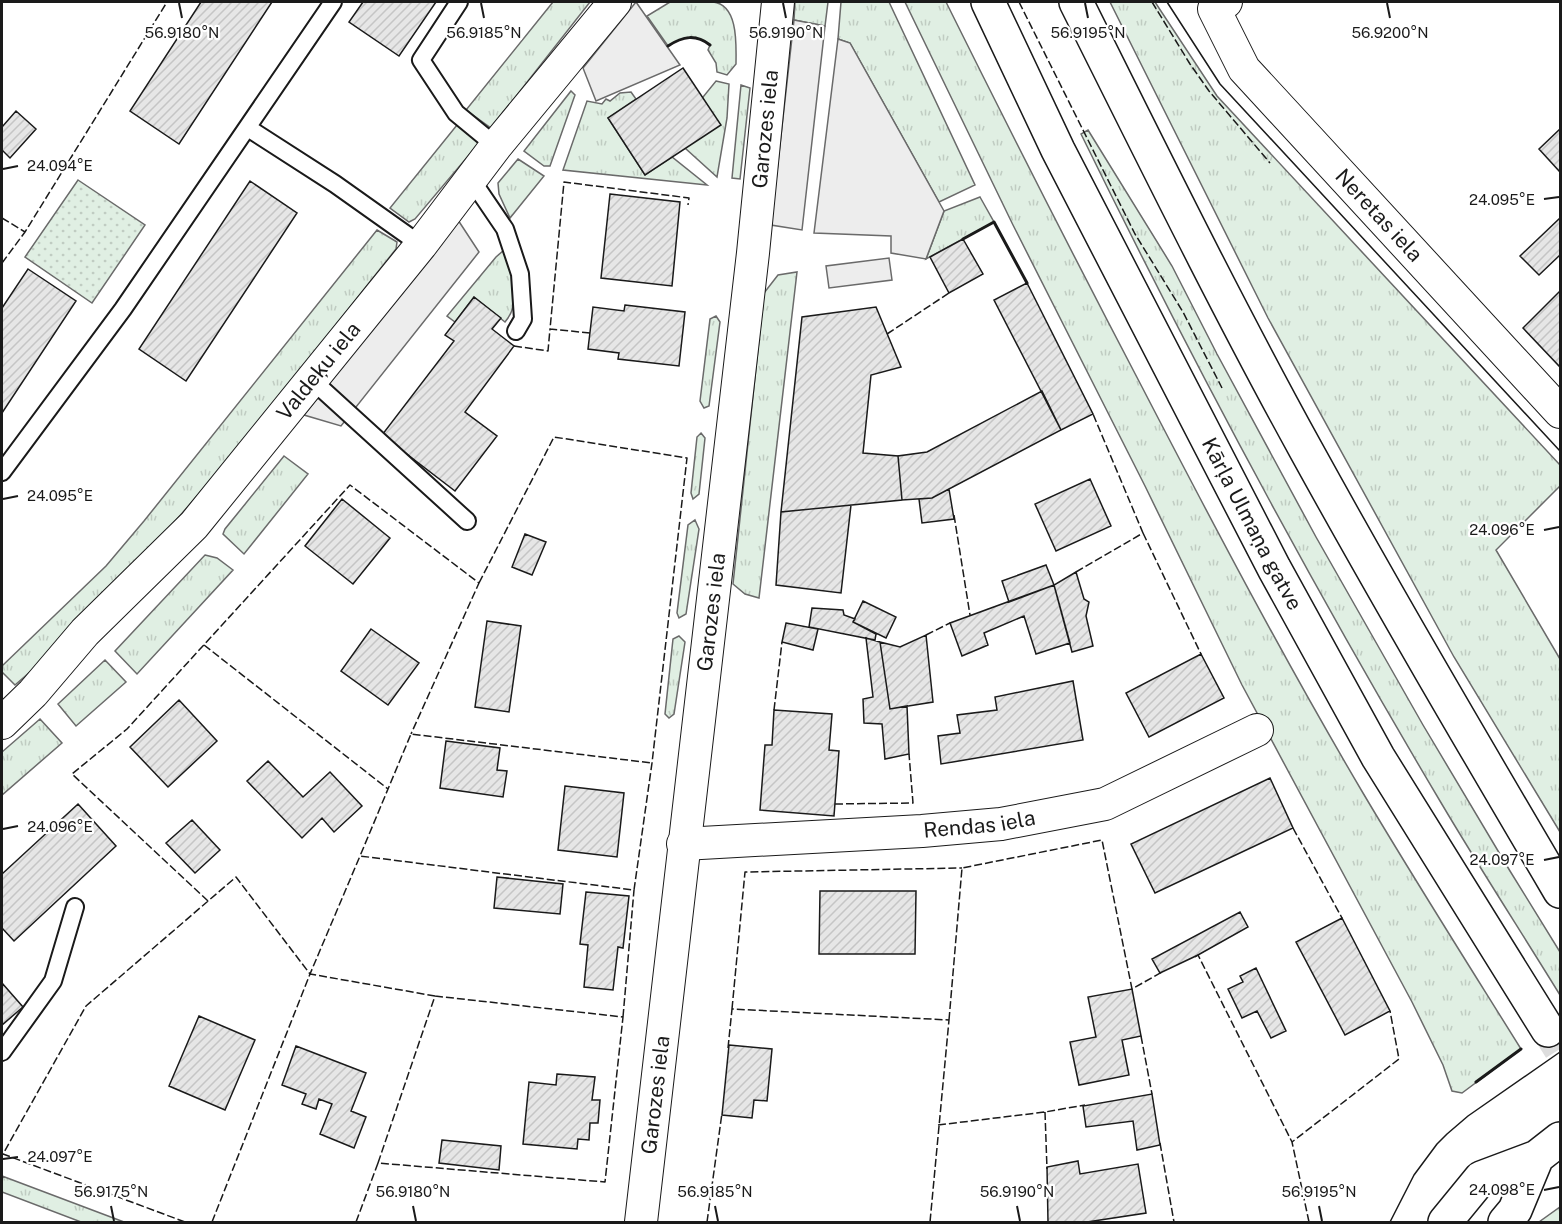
<svg xmlns="http://www.w3.org/2000/svg" width="1562" height="1224" font-family="'Public Sans',sans-serif">
	<style>
		.grass { fill: url(#grass-tufts); stroke: #6a6a6a; stroke-width: 1.5 }
		.park { fill: url(#park-dots); stroke: #6a6a6a; stroke-width: 1.5 }
		.parking { fill: #ededed; stroke: #6a6a6a; stroke-width: 1.5 }
		.building { fill: url(#building-hatch); stroke: #1a1a1a; stroke-width: 1.5 }
		.lines { fill: none; stroke-linecap: round; stroke-linejoin: round }
		.highway-tunnel { stroke: #ddd; stroke-width: 33; stroke-dasharray: 33 16; stroke-linecap: butt }
		.lane-casing { stroke: #1a1a1a; stroke-width: 20 }
		.street-casing { stroke: #1a1a1a; stroke-width: 34 }
		.secondary-casing { stroke: #1a1a1a; stroke-width: 36 }
		.highway-casing { stroke: #1a1a1a; stroke-width: 36 }
		.lane { stroke: #fff; stroke-width: 16 }
		.street { stroke: #fff; stroke-width: 32 }
		.secondary { stroke: #fff; stroke-width: 33 }
		.highway { stroke: #fff; stroke-width: 33 }
		.tram { stroke: #1a1a1a; stroke-width: 1.5 }
		.fence { stroke: #1a1a1a; stroke-width: 1.5; stroke-dasharray: 8 3; stroke-linecap: butt }
		.wall { stroke: #1a1a1a; stroke-width: 3 }
		.ticks { fill: none; stroke: #1a1a1a; stroke-width: 2 }
		.labels { text-anchor: middle; stroke-width: 4.5; stroke-linejoin: round; paint-order: stroke }
		.street-label { font-size: 21px; fill: #1a1a1a; stroke: #fff }
		.ticks-label { font-size: 15px; text-anchor: middle; fill: #1a1a1a; stroke: #fff; stroke-width: 4.5; stroke-linejoin: round; paint-order: stroke }
	</style>
	<defs>
		<pattern id="grass-tufts" width="24" height="20" patternUnits="userSpaceOnUse" patternTransform="scale(1.5)"><rect width="24" height="20" fill="#e0efe3"/><path d="M3 7l-1-3M5 7V3M7 7l1-3M15 17l-1-3M17 17v-4M19 17l1-3" fill="none" stroke="#c0ccc2"/></pattern>
		<pattern id="park-dots" width="8" height="8" patternUnits="userSpaceOnUse" patternTransform="scale(1.5)"><rect width="8" height="8" fill="#e0efe3"/><path d="M2 2h.1M6 6h.1" fill="none" stroke="#c0ccc2" stroke-width="1.8" stroke-linecap="round"/></pattern>
		<pattern id="building-hatch" width="6" height="6" patternUnits="userSpaceOnUse" patternTransform="scale(1.5)"><rect width="6" height="6" fill="#e6e6e6"/><path d="M-1 1l2-2M0 6l6-6M5 7l2-2" fill="none" stroke="#c5c5c5"/></pattern>
	</defs>
	<rect width="100%" height="100%" fill="#fff"/>
	<path class="grass" d="M553,2H590L491,128L466,110Z
		M670,2C684,2 699,0 713,2C739,5 736,46 736,64L727,75L717,72L716,63L708,50L710,45C695,34 683,36 668,46L647,16Z
		M795,2H828L825,26L794,20Z
		M841,2H889L975,185L939,202L850,43L838,39Z
		M905,2H946C1010,131 1075,259 1142,387C1213,524 1285,661 1363,793C1414,879 1468,964 1521,1049L1462,1093L1452,1091L1443,1065L1412,1002L1242,685L1145,486L1013,225Z
		M1110,2H1155L1217,96L1560,465V486L1496,550L1560,659V832L1454,657L1268,318Z
		M716,81L729,84L727,118L717,177L685,148L703,97Z
		M741,85L750,88L740,179L732,178Z
		M571,91L575,95L550,166H544L524,151Z
		M631,92L636,99L608,118L645,175L672,157L707,185L563,170L587,101L602,104L606,99L610,101L620,93Z
		M457,125L480,142L415,219L409,222L390,208Z
		M1088,130L1172,266L1217,354L1316,537L1423,725L1510,871L1560,952V995C1520,930 1479,867 1440,801C1311,584 1192,361 1081,134Z
		M518,159L544,176L510,218L499,194L498,183Z
		M980,197L994,222L926,259L944,211Z
		M377,230L397,242L396,249C305,363 217,480 116,586C83,620 51,655 15,685L2,672V666L106,566L144,521Z
		M504,250C512,273 523,301 505,322L474,297L455,322L447,316L496,257Z
		M797,272L759,598L745,594L733,584L764,293L778,275Z
		M716,316L720,322L709,406L704,408L700,401L710,319Z
		M701,433L705,438L699,494L693,499L691,493L697,437Z
		M284,456L308,474L244,554L223,534L225,529Z
		M695,520L699,529L686,614L679,618L677,613L688,525Z
		M205,555L217,558L233,570L137,674L115,651Z
		M679,636L685,642L674,714L669,718L665,714L673,639Z
		M105,660L126,682L76,726L58,704Z
		M40,719L62,743L2,795V752Z
		M2,1176L124,1222H81L2,1192Z
		M1560,1207V1222H1539Z"/>
	<path class="park" d="M78,180L145,225L92,303L25,257Z"/>
	<path class="parking" d="M636,2L680,65L596,101L583,68Z
		M794,20L825,26L802,230L771,225Z
		M838,39L850,43L944,211L926,259L891,253V236L814,233Z
		M458,220L479,252L341,426L304,415Z
		M889,258L892,280L829,288L826,266Z"/>
	<path class="building" d="M201,2H272L179,144L130,111Z
		M363,2H436L399,56L349,22Z
		M683,68L721,125L645,175L608,118Z
		M16,111L36,129L10,158L2,150V127Z
		M1560,129V172L1539,149Z
		M250,181L297,213L186,381L139,349Z
		M610,194L680,202L672,286L601,278Z
		M1560,218V255L1539,275L1520,256Z
		M963,239L983,274L949,293L930,257Z
		M28,269L76,301L2,413V308Z
		M1027,283L1093,414L1061,430L994,300Z
		M1560,291V367L1523,328Z
		M474,297L501,318L492,329L514,346L465,412L497,436L455,491L382,435L454,341L445,335Z
		M625,305L685,312L679,366L618,359L619,353L588,349L593,307L624,311Z
		M876,307L901,367L871,375L863,453L898,456L902,500L781,512L802,317Z
		M1042,391L1061,430L932,498L902,500L898,456L927,452Z
		M1090,479L1111,526L1056,551L1035,504Z
		M949,489L954,519L922,523L919,499L932,498Z
		M342,499L390,538L353,584L305,546Z
		M851,505L841,593L776,585L781,512Z
		M525,534L546,542L532,575L512,567Z
		M1046,565L1054,585L1009,602L1002,581Z
		M1076,572L1084,599L1089,602L1086,616L1093,646L1072,652L1054,585Z
		M1054,585L1070,643L1036,654L1024,616L984,633L988,645L962,656L950,623Z
		M863,601L896,617L886,638L853,622Z
		M812,608L843,610L844,615L855,619L853,622L876,634L875,640L809,627Z
		M487,621L521,626L509,712L475,707Z
		M786,623L818,629L813,650L782,642Z
		M371,629L419,663L388,705L341,671Z
		M926,635L933,702L890,709L880,642L900,647Z
		M866,638L880,642L890,709L907,706L909,754L885,759L882,724L864,723L863,699L873,697Z
		M1201,654L1224,698L1149,737L1126,693Z
		M1073,681L1083,740L941,764L938,736L960,733L957,715L997,710L995,697Z
		M179,700L217,741L168,787L130,747Z
		M774,710L832,714L829,750L839,751L834,816L760,810L765,745H772Z
		M446,741L500,748L497,770L507,771L503,797L440,788Z
		M268,761L303,797L330,772L362,806L334,832L322,818L302,838L247,781Z
		M1270,778L1293,828L1155,893L1131,844Z
		M565,786L624,793L617,857L558,850Z
		M78,804L116,846L14,941L2,928V874Z
		M192,820L220,850L195,873L166,843Z
		M497,877L563,884L560,914L494,908Z
		M820,891H916L915,954H819Z
		M586,892L629,896L623,948L618,947L613,990L584,987L588,945L580,944Z
		M1240,912L1248,927L1198,955L1160,973L1152,959Z
		M1342,918L1390,1011L1345,1035L1296,942Z
		M1256,968L1286,1031L1271,1038L1257,1011L1242,1018L1228,989L1243,982L1240,976Z
		M2,983L23,1007L2,1025Z
		M1132,989L1141,1036L1122,1040L1129,1075L1079,1085L1070,1042L1096,1037L1088,997Z
		M199,1016L255,1040L225,1110L169,1086Z
		M729,1045L772,1049L767,1101L754,1100L752,1118L722,1115Z
		M296,1046L366,1073L351,1111L366,1117L354,1148L320,1134L332,1104L319,1099L316,1109L302,1104L306,1094L282,1085Z
		M557,1074L595,1077L592,1100H600L598,1123H590L589,1140L578,1139L577,1149L523,1144L529,1082L556,1085Z
		M1152,1094L1160,1145L1137,1150L1133,1121L1086,1127L1083,1106Z
		M442,1140L501,1146L499,1170L439,1163Z
		M1078,1161L1080,1174L1138,1164L1146,1213L1087,1222H1048L1047,1167Z"/>
	<g class="lines">
		<path class="highway-tunnel" d="M1548,1030L1560,1049"/>
		<g class="lane-casing">
			<path id="lane" d="M459,2L421,60L456,113L496,146
				M248,128L335,184L421,245
				M471,179L505,229L520,274L523,319L516,331
				M312,380L467,521
				M2,472L123,309L333,2
				M2,1052L53,981L75,907"/>
		</g>
		<g class="street-casing">
			<g id="street">
				<path id="s1" d="M1226,2L1214,9L1244,69L1560,412"/>
				<path id="s2" d="M2,723L33,693L85,632L194,525L421,245L496,146L615,2"/>
				<path id="s3" d="M683,844L922,831L1001,824L1105,804L1257,730"/>
				<path id="s4" d="M641,1222L753,253L778,2"/>
			</g>
		</g>
		<g class="secondary-casing">
			<path id="secondary" d="M1445,1222L1481,1178L1537,1157L1560,1139
				M1505,1222L1515,1210L1537,1157"/>
		</g>
		<g class="highway-casing">
			<g id="highway">
				<path id="s5" d="M988,2L1058,150L1274,568L1378,757L1548,1030"/>
				<path d="M1076,2C1151,152 1225,303 1306,450C1388,599 1474,745 1560,891"/>
			</g>
		</g>
		<use href="#lane" class="lane"/>
		<use href="#street" class="street"/>
		<use href="#secondary" class="secondary"/>
		<use href="#highway" class="highway"/>
		<path class="tram" d="M1167,2L1220,84L1560,451
			M1390,1222L1414,1175L1437,1144L1447,1134L1468,1116L1560,1052"/>
		<path class="fence" d="M1019,2L1135,234L1183,312L1222,388
			M1152,2L1190,64L1209,91L1270,163
			M2,218L25,232L167,2
			M2,263L25,232
			M590,333L550,329L564,182L689,198L688,205
			M887,334L949,293
			M514,346L548,351L550,329
			M954,515L970,615
			M1143,533L1201,654
			M1076,572L1143,533L1093,414
			M479,583L554,437L687,458L652,763L634,890L360,856L411,734L652,763
			M926,635L950,623
			M204,645L388,789
			M774,710L782,642
			M835,804L913,803L909,754
			M1293,828L1342,918
			M208,901L72,774L127,729L350,485L479,583L411,734
			M1195,957L1198,955L1292,1142
			M435,996L623,1017L605,1182L378,1163Z
			M732,1009L745,872L962,868
			M623,1017L634,890
			M949,1020L962,868L1102,840L1132,989L1162,972
			M1141,1036L1152,1094
			M728,1048L732,1009L949,1020L930,1222
			M1045,1112L1047,1169
			M938,1125L1045,1112L1085,1105
			M1160,1143L1174,1222
			M185,1222L3,1154L86,1006L236,877L310,974L435,996
			M212,1222L310,974L360,856
			M356,1222L378,1163
			M707,1222L722,1113
			M1309,1222L1292,1142L1399,1059L1390,1011"/>
		<path class="wall" d="M668,46C683,36 696,34 710,45
			M963,239L994,222L1027,283
			M1476,1082L1521,1049"/>
	</g>
	<path class="ticks" d="M179,3L182,18M481,3L484,18M783,3L786,18M1085,3L1088,18M1387,3L1390,18M3,169L18,166M1544,199L1559,197M3,499L18,496M1544,530L1559,527M3,829L18,826M1544,860L1559,857M3,1159L18,1157M1544,1190L1559,1187M111,1206L114,1221M413,1206L416,1221M715,1206L718,1221M1017,1206L1020,1221M1319,1206L1322,1221"/>
	<g class="labels">
		<g class="street-label">
			<text dy="7" stroke="none"><textPath href="#s4" startOffset="1100">Garozes iela</textPath></text>
			<text dy="7" stroke="none"><textPath href="#s1" startOffset="280">Neretas iela</textPath></text>
			<text dy="7" stroke="none"><textPath href="#s2" startOffset="474">Valdeķu iela</textPath></text>
			<text dy="7" stroke="none"><textPath href="#s5" startOffset="585">Kārļa Ulmaņa gatve</textPath></text>
			<text dy="7" stroke="none"><textPath href="#s4" startOffset="614">Garozes iela</textPath></text>
			<text dy="7" stroke="none"><textPath href="#s3" startOffset="297">Rendas iela</textPath></text>
			<text dy="7" stroke="none"><textPath href="#s4" startOffset="128">Garozes iela</textPath></text>
		</g>
	</g>
	<g class="ticks-label">
		<text x="182" y="38">56.9180°N</text>
		<text x="484" y="38">56.9185°N</text>
		<text x="786" y="38">56.9190°N</text>
		<text x="1088" y="38">56.9195°N</text>
		<text x="1390" y="38">56.9200°N</text>
		<text x="60" y="171">24.094°E</text>
		<text x="1502" y="205">24.095°E</text>
		<text x="60" y="501">24.095°E</text>
		<text x="1502" y="535">24.096°E</text>
		<text x="60" y="832">24.096°E</text>
		<text x="1502" y="865">24.097°E</text>
		<text x="60" y="1162">24.097°E</text>
		<text x="1502" y="1195">24.098°E</text>
		<text x="111" y="1197">56.9175°N</text>
		<text x="413" y="1197">56.9180°N</text>
		<text x="715" y="1197">56.9185°N</text>
		<text x="1017" y="1197">56.9190°N</text>
		<text x="1319" y="1197">56.9195°N</text>
	</g>
	<rect width="1562" height="1224" fill="none" stroke="#1a1a1a" stroke-width="6"/>
</svg>
